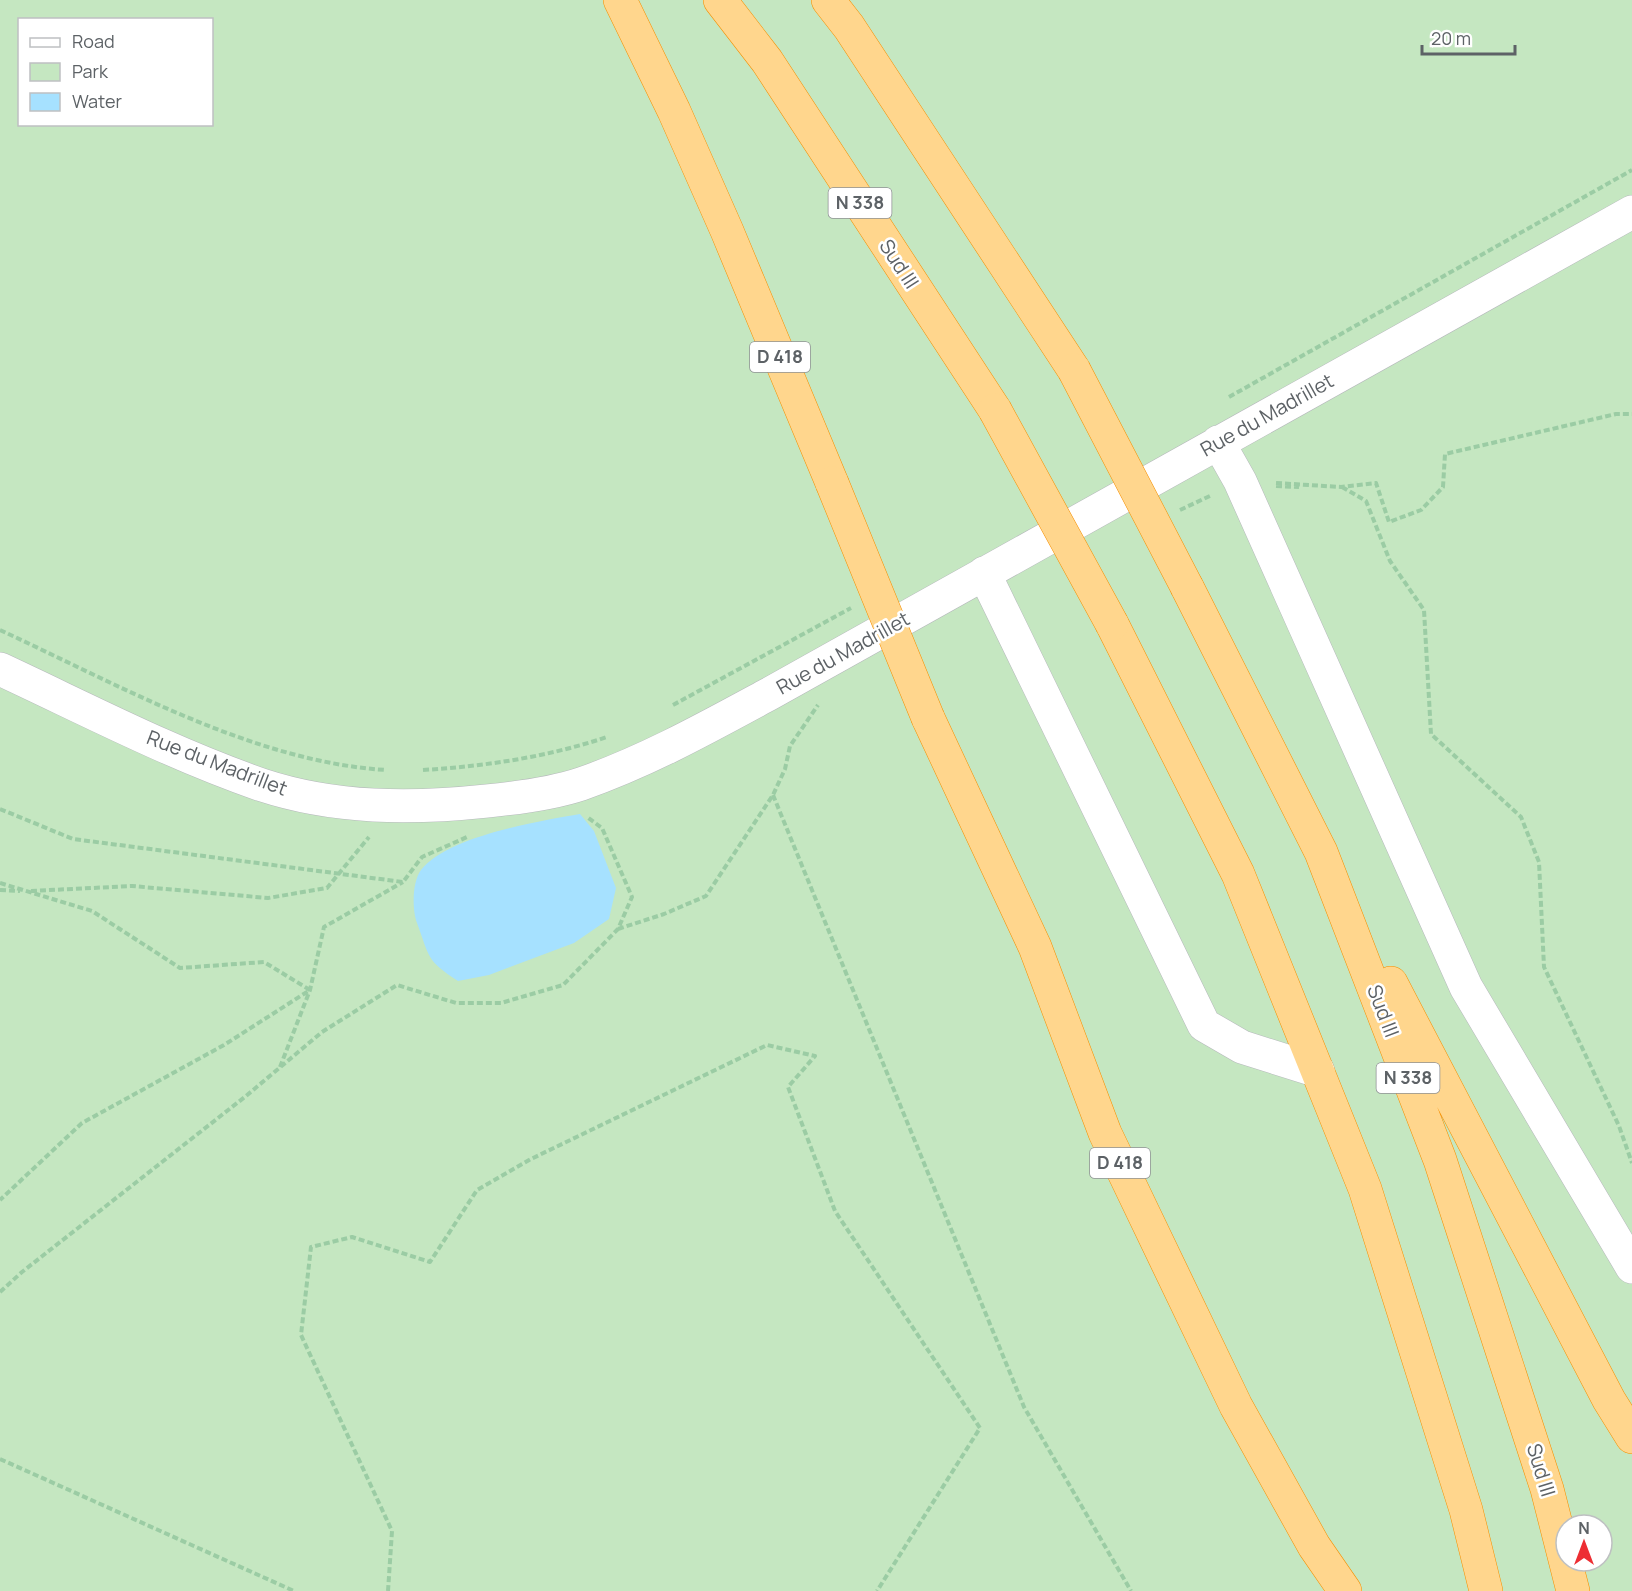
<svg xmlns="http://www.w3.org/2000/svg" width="1632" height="1591" font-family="Manrope,sans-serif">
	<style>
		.green { fill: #c5e7c1; fill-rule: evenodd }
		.water { fill: #a6e1ff }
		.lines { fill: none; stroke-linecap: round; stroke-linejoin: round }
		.minor-casing { stroke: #b6b9bc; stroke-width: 34 }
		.highway-casing { stroke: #f58f00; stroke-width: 34 }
		.path { stroke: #9bcca4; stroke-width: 4; stroke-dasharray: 6 3; stroke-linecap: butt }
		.minor { stroke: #fff; stroke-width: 33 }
		.highway { stroke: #ffd68d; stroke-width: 33 }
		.highway-bridge-casing { stroke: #f58f00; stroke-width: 34; stroke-linecap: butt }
		.highway-bridge { stroke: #ffd68d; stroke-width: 33 }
		.labels { text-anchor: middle; stroke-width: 5; stroke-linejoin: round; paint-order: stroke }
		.shield { fill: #fff; stroke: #8e9194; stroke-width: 1.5 }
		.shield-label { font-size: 18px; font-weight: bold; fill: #5d6266 }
		.street-label { font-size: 20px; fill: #5d6266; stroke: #fff }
	</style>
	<rect width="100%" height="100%" fill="#f0ece5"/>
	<path class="green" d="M0,0H1632V1591H0ZM20,20H212V124H20ZM1566,1525H1602V1561H1566Z"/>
	<path class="water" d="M580,814L594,831L616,888L609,919L574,943L489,975L458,981C426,960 430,958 417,923C412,910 412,882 421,870C447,836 540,821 580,814Z"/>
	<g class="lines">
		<g class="minor-casing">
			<path id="minor" d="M1218,442L1240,481L1466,987L1632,1267
				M984,573L1204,1025L1242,1047L1318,1071
				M0,669C86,709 172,754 262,785C335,809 411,809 487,801C518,798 551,794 581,784C647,761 708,727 769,694L1632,212"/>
		</g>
		<g class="highway-casing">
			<path id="highway" d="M620,0L674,111L727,231L832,483
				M720,0L767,61L995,410
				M828,0L849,27L1074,370
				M1187,587L1321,852L1440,1160L1547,1489L1573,1591
				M1112,624L1238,874L1365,1189L1466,1510L1486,1591
				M928,718L1035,947L1105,1133L1236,1406L1314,1546L1345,1591
				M1391,983L1609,1400L1632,1437"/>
		</g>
		<path class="path" d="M1229,397L1632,170
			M1276,483L1341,487L1376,483L1389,522L1421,510L1443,487L1445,454L1616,414H1632
			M1276,486L1299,487
			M1342,487L1366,501L1390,561L1424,610L1431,734L1521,817L1539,862L1544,967L1619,1126L1632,1163
			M1180,510L1212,495
			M0,630C119,685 254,762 386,770
			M673,705L851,608
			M423,770C487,766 547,757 607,737
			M773,795L1024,1407L1131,1591
			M0,809L73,839L403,882L422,857L467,837
			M0,883L92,911L180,968L264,962L310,990L224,1045L82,1123L0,1200
			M0,890L20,891
			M31,891L132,886L268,898L327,888L369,837
			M618,929L664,914L706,896L773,795L785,769L790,746L818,705
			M280,1067L310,990L324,927L403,882
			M0,1292L22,1272L246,1096L322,1032L397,985L456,1003H501L563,985L618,929L632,897L602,828L587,817
			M0,1459L294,1591
			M388,1591L392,1531L301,1335L311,1247L352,1237L430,1262L477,1190L531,1159L767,1045L815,1056L788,1087L835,1211L980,1428L877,1591"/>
		<use href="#minor" class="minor"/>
		<use href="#highway" class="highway"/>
		<g class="highway-bridge-casing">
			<path id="highway-bridge" d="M1074,370L1187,587
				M995,410L1112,624
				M832,483L928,718"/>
		</g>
		<use href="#highway-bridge" class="highway-bridge"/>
	</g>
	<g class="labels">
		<g class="shield">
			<rect x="828.5" y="188" width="63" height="30" rx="4.5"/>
			<rect x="750" y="342" width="60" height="30" rx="4.5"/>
			<rect x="1376.5" y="1063" width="63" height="30" rx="4.5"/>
			<rect x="1090" y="1148" width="60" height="30" rx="4.5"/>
		</g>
		<g class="shield-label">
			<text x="860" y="209">N 338</text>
			<text x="780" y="363">D 418</text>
			<text x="1408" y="1084">N 338</text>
			<text x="1120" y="1169">D 418</text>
		</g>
		<g class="street-label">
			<text transform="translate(899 264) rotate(57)" y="7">Sud III</text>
			<text transform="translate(1267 415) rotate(-29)" y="7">Rue du Madrillet</text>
			<text transform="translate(843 653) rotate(-29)" y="7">Rue du Madrillet</text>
			<text transform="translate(217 763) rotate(21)" y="7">Rue du Madrillet</text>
			<text transform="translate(1383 1011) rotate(69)" y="7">Sud III</text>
			<text transform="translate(1541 1470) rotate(73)" y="7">Sud III</text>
		</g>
	</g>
	<rect x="18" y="18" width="195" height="108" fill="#ffffff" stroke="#bec0c2" stroke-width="1.5"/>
	<rect x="30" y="38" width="30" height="9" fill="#ffffff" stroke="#bec0c2" stroke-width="1.5"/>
	<text x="72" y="48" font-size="18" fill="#5d6266">Road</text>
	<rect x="30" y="63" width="30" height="18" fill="#c5e7c1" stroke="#bec0c2" stroke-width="1.5"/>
	<text x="72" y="78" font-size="18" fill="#5d6266">Park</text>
	<rect x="30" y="93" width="30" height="18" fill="#a6e1ff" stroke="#bec0c2" stroke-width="1.5"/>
	<text x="72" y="108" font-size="18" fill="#5d6266">Water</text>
	<g transform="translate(1584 1543)"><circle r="28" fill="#ffffff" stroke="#bec0c2" stroke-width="1.5"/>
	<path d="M0-4.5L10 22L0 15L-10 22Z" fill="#ed2e33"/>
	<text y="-9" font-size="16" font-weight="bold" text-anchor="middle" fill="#5d6266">N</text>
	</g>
	<path d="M1422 45v9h93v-9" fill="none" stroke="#5d6266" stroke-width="3"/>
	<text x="1431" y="45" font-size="18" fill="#5d6266" stroke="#ffffff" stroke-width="4.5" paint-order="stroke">20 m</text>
</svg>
